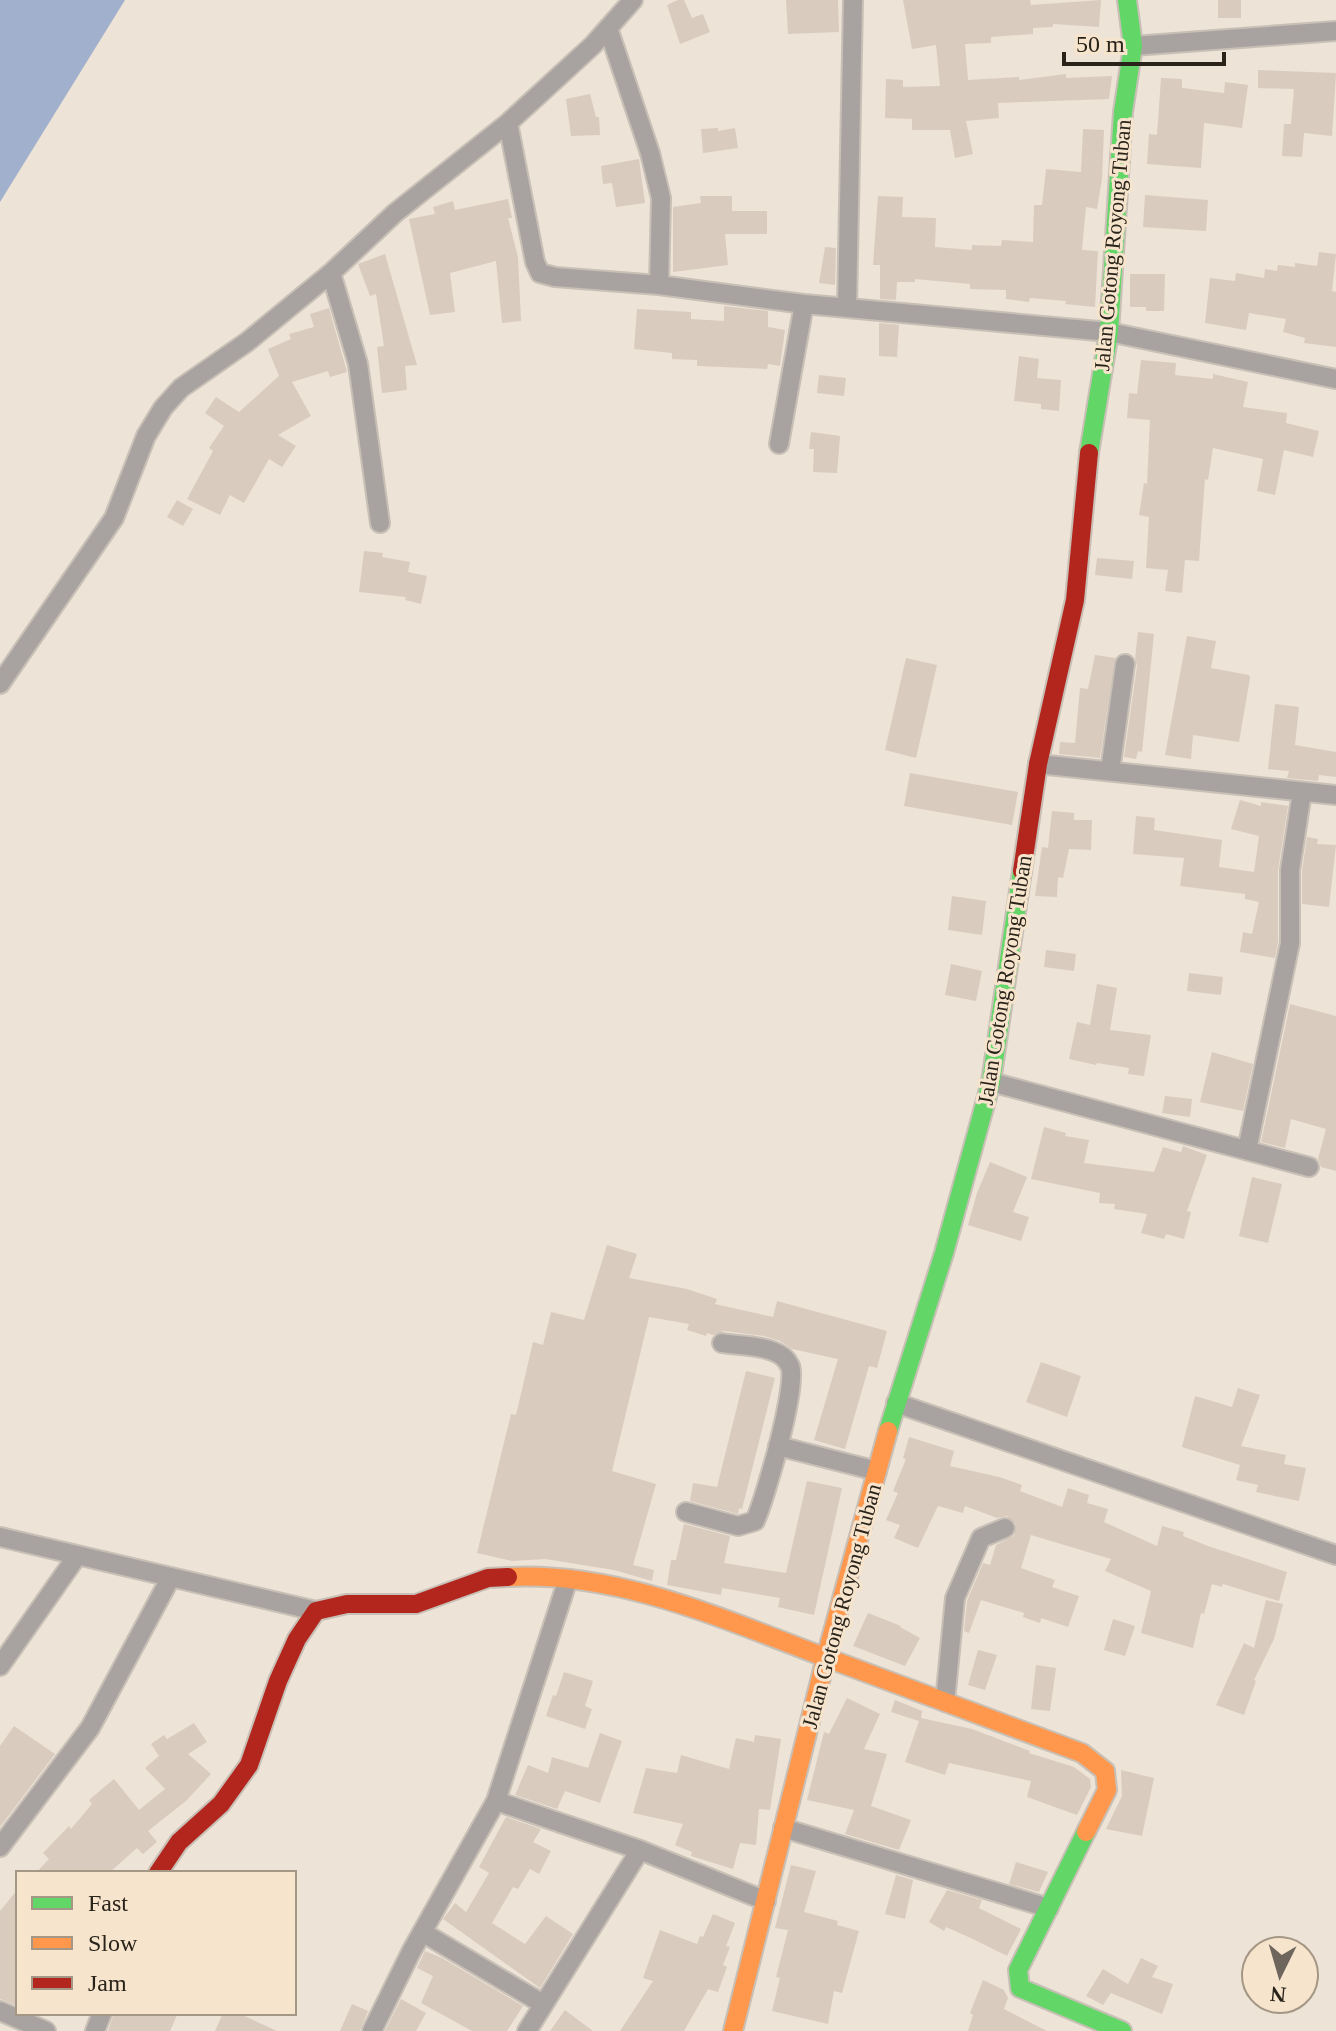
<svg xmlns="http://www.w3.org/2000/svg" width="1336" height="2031" font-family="Georgia,serif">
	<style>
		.water { fill: #a1b0cc }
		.building { fill: #dacbbf }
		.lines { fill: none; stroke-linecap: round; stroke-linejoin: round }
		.street-casing { stroke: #c8c0b6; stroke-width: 22 }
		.fast-casing { stroke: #c8c0b6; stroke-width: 22 }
		.slow-casing { stroke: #c8c0b6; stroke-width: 22 }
		.jam-casing { stroke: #c8c0b6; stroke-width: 22 }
		.street { stroke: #a8a3a0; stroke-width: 18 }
		.fast { stroke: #63d668; stroke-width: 18 }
		.slow { stroke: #ff974d; stroke-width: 18 }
		.jam { stroke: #b3261e; stroke-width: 18 }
		.labels { text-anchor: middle; stroke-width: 6; stroke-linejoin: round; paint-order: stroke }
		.street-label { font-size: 22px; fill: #29231a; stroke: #f6e4cd }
	</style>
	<rect width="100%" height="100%" fill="#ede3d6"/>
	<path class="water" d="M0,0H125L0,202Z"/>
	<path class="building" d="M678,0H684L692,18L703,14L710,32L680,44L667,5Z
		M786,0H838L839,32L788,34Z
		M903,0H1030L1031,5L1101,0L1099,27L1053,24V27L1033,28V34L991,37V43L965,44L968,80L1019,77V80L1066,74V78L1112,76L1109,99L998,103L999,118L966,121L973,154L955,158L950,130H912V119L885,118L886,79L903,80V87L940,86L936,45L912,49Z
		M1218,0H1241V18H1218Z
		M1258,70L1336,73L1332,136L1304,133L1302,157L1282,156L1284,124H1291L1294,89L1258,88Z
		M1161,78L1182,79V88L1224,93L1225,82L1248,85L1242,128L1204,123L1201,168L1147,164L1149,134L1157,135Z
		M590,94L596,117H599L600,135L571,136L566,99Z
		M718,128V131L735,128L738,148L703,153L701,129Z
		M1083,129L1104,130L1102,179L1097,209L1086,207L1082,250L1098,251L1095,307L1065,304L1066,301L1030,298L1029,302L1006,299V290L970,289V284L915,279V282H897L896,300L880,299V265H873L878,196L903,197L902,217L936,218L935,247L972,250V245L1001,246L1002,240L1033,242L1034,205H1042L1046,169L1081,172Z
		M639,159L645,203L616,207L612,183L603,184L601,166Z
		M1145,195L1208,200L1206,231L1143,227Z
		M700,196H732V211H767V234H725L728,265L673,272V207L701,203Z
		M508,199L512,218H508L518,257L521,321L502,323L496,261L450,273L455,312L430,315L409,219L435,214L433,207L453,201L455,210Z
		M825,247L836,248L835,285L819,283Z
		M1319,252L1336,254L1332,291L1336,292V347L1304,343L1305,338L1283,332L1286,319L1249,313L1246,330L1205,323L1210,278L1235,281L1236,273L1264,278L1265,269L1277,271L1278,265L1295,267V263L1317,266Z
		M385,254L417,365L405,366L407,390L382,393L377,347L384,346L376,294L370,296L358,264Z
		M1130,274H1165L1164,311H1146V307H1130Z
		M724,306L768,311V327L785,330L780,366L768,364L767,369L697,366V360L672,359V353L634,349L637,309L691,312V319L724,321Z
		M329,308L347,372L330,377L328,371L292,382L311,416L278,435L296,446L282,467L269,459L244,503L230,495L220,515L187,499L213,451L209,448L224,426L205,413L216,397L239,412L279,376L268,349L291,339L289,334L314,327L310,314Z
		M879,323L899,325L897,357L879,356Z
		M1019,356L1039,359L1037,378L1061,380L1059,411L1041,409V404L1014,401Z
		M1141,360L1176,363L1175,375L1213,379V374L1248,382L1243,407L1287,413L1286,423L1319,431L1313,457L1284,450L1275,495L1257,491L1263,459L1213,448L1208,480L1205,479L1199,561L1185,560L1182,593L1165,591L1168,570L1146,568L1149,517L1139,515L1144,483L1147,484L1150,420L1127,418L1129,393L1137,394Z
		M819,375L846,378L844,396L817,393Z
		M811,432L840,436L837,473L813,472L814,449H809Z
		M177,500L193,509L183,526L167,517Z
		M364,551L383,553L382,557L410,562L408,572L427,576L421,604L405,600L406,597L359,592Z
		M1097,558L1134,561L1132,579L1095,575Z
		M1138,632L1154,634L1142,752L1138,751L1136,759L1124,757L1137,666L1135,658Z
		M1187,636L1216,641L1211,668L1249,675L1250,678L1239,742L1193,735L1191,759L1165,755Z
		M1095,655L1115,658L1100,758L1059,754L1060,742L1075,743L1080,688L1088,689Z
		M906,658L937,665L916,758L885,750Z
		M1275,704L1299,707L1295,745L1336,752V777L1319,775L1318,781L1287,778L1289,771L1268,769Z
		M910,773L1018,792L1012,825L904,806Z
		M1240,800L1261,806V802L1288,806L1278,870V942L1275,958L1240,952L1243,932L1252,934L1259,902L1245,899V894L1180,886L1184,858L1133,854L1136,816L1155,818L1154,830L1222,840L1219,867L1254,872L1259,836L1231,829Z
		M1052,811L1074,813V820H1092L1091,850L1069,849L1063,878L1058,877L1057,897L1035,896L1042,847L1048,848Z
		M1307,837L1318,839L1317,844L1336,845L1329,907L1302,904V871Z
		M952,896L986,901L982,935L948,930Z
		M1046,950L1076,954L1074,971L1044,967Z
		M951,964L982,971L976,1001L945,995Z
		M1189,973L1223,977L1221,995L1187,991Z
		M1097,984L1117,988L1110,1030L1151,1035L1144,1076L1128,1074L1129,1068L1097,1063L1096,1065L1069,1059L1077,1022L1090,1025Z
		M1290,1004L1336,1016V1171L1321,1167L1318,1159L1326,1129L1291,1119L1285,1148L1261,1142Z
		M1212,1052L1253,1064L1243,1111L1200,1102Z
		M1165,1096L1192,1099L1190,1117L1162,1113Z
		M1044,1127L1066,1133L1065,1136L1089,1140L1084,1163L1154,1172L1163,1147L1181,1152L1183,1146L1207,1155L1187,1211L1191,1212L1184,1239L1166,1234L1164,1239L1141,1233L1147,1214L1114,1209L1115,1204L1099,1203L1100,1193L1031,1179Z
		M990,1162L1027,1177L1013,1212L1029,1217L1021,1241L968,1225L977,1193Z
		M1252,1177L1282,1184L1268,1243L1239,1236Z
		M607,1245L637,1254L629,1278L687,1289L717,1299L715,1304L773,1317L777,1301L887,1331L877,1368L869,1366L845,1449L814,1440L838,1359L792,1349L780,1341L764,1336L724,1331L713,1335L707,1333L706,1336L687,1330L689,1324L649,1317L612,1471L656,1484L633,1565L654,1570L652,1581L614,1570L545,1559L512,1561L477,1553L511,1414L516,1415L533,1342L543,1345L551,1312L584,1320Z
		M1041,1362L1081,1376L1067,1417L1026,1402Z
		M746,1371L775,1378L742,1509L739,1508L738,1514L690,1501L693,1483L717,1487Z
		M1238,1388L1260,1395L1241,1446L1286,1455L1284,1464L1306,1468L1299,1501L1256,1492L1258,1485L1236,1480L1240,1465L1182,1447L1195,1396L1232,1407Z
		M909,1437L954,1451L950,1466L999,1477L1022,1485L1020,1491L1062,1507L1068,1488L1089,1495L1087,1503L1108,1509L1104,1522L1157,1546L1162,1526L1184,1532L1183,1536L1208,1546L1287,1572L1279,1601L1223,1584L1222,1587L1212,1584L1204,1614L1201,1613L1193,1648L1141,1633L1151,1591L1105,1571L1111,1559L1031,1535L1021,1568L1055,1580L1052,1587L1079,1596L1068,1627L1041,1618L1040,1623L1023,1617L1024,1613L981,1600L969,1633L964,1631L967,1601L983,1563L990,1565L996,1545L1014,1536L1016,1524L1007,1516L997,1518L965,1506L963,1513L938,1506L918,1548L894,1538L900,1525L886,1520L898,1493L893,1491L906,1459L903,1458Z
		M807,1481L842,1488L814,1615L778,1607L780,1598L722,1588L721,1595L667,1585L671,1560H676L684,1524L730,1536L724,1563L786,1573Z
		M1266,1600L1283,1604L1274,1639L1254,1680L1256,1681L1244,1715L1216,1705L1244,1643L1254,1648Z
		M868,1613L901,1626L900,1627L920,1638L905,1666L853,1646Z
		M1113,1619L1135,1626L1125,1656L1104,1650Z
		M978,1650L997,1655L985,1690L968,1685Z
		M1036,1665L1056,1668L1050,1711L1031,1709Z
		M564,1672L593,1681L585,1706L592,1709L585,1729L546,1716L553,1695L556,1696Z
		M847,1698L880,1714L864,1749L887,1754L871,1806L911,1820L899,1850L845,1834L854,1810L807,1800L824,1732L829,1734Z
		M895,1700L922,1711L921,1718L972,1729L1030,1751L1029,1753L1074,1767L1090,1779L1091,1787L1077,1815L1027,1797L1031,1781L949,1763L945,1775L905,1762L919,1721L891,1712Z
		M194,1723L207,1742L188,1754L211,1774L187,1800L148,1831L157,1842L143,1854L137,1848L109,1873H36L49,1859L43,1853L69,1826L71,1829L92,1804L89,1800L114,1779L139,1810L165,1789L145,1768L159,1756L151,1744L164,1735L167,1739Z
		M14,1726L55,1754L0,1827V1746Z
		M600,1733L622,1741L600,1803L565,1791L557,1809L515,1795L528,1765L548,1773L552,1757L588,1768Z
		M755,1735L781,1739L770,1810L759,1809L756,1845L740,1843L733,1869L691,1856L692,1852L675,1845L683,1824L633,1813L646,1768L677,1773L681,1755L729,1769L736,1738L754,1742Z
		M1121,1770L1154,1778L1142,1836L1106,1829L1122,1796Z
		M506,1817L541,1829L533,1842L551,1851L539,1874L530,1869L518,1889L513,1887L492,1923L525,1944L546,1916L573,1934L540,1988L443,1919L455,1903L466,1912L489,1873L479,1867Z
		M1016,1862L1048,1872L1039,1892L1009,1884Z
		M791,1865L816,1871L804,1912L838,1921L837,1925L859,1931L842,1993L834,1991L828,2024L772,2011L780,1978L776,1977L788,1930L775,1928Z
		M896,1875L913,1880L905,1919L885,1914Z
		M18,1889V2006L0,1999V1911Z
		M947,1890L982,1900L979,1908L1021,1929L1007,1956L973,1939L946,1927L944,1931L929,1922Z
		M713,1914L735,1923L726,1946L730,1947L723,1965L727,1967L718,1992L708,1989L684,2031H620L653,1981L643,1978L660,1930L697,1944L700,1936L703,1937Z
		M425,1951L442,1958L523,2006L507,2031H472L421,2003L433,1976L417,1968Z
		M1141,1958L1158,1966L1152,1977L1173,1984L1162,2014L1111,1993L1103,2005L1086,1996L1103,1969L1128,1984Z
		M983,1980L1004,1990L1008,1998L1004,2009L1047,2031H968L973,2015L970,2013Z
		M401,1999L426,2013L416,2031H385Z
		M352,2004L368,2011L360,2031H340Z
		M565,2010L593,2031H550Z
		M114,2013H178L170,2031H108Z
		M223,2013H238L277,2031H215Z"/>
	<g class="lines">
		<g class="street-casing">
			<path id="street" d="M608,28L650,153L661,198L659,285
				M1133,46L1336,31
				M508,123L535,262L540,273L555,277L659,285L804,304L1109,332L1336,379
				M331,273L358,364L380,523
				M847,308L853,0
				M779,444L804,304
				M0,684L114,518L146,436L163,408L181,388L247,342L331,273L395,213L508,123L593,45L633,0
				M1038,764L1336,795
				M1110,771L1125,664
				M991,1082L1309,1167
				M1247,1150L1290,943V870L1302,792
				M896,1403L1336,1555
				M778,1446L877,1471
				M686,1512L738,1526L755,1521C765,1499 798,1385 790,1366C788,1362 785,1358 782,1356C767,1345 739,1346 722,1343
				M0,1537L316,1611
				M0,1666L77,1556
				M945,1702L955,1598L981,1538L1005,1528
				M496,1801L568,1579
				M783,1828L1049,1908
				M0,1847L90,1728L171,1577
				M422,1932L543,2004
				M0,2011L46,2031
				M95,2031L102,2013
				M372,2031L411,1952L496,1801L640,1850L766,1901
				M527,2031L640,1850"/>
		</g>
		<g class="fast-casing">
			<path id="fast" d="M1089,453L1109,332L1123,112L1133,46L1127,0
				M888,1431L944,1253L991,1082L1022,871
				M1086,1832L1018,1970L1020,1988L1122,2031"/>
		</g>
		<g class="slow-casing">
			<path id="slow" d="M508,1577C615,1571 721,1618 819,1655C907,1688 994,1720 1082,1753L1105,1771L1107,1790L1086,1832
				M733,2031L826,1657L888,1431"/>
		</g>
		<g class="jam-casing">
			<path id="jam" d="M1022,871L1038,764L1075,600L1089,453
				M158,1873L179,1842L221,1804L249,1765L278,1681L297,1639L316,1611L347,1604H416L488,1578L508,1577"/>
		</g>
		<use href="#street" class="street"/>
		<use href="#fast" class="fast"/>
		<use href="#slow" class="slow"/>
		<use href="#jam" class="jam"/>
	</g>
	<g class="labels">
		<g class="street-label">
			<text transform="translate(1112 245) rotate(-85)" y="8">Jalan Gotong Royong Tuban</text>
			<text transform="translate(1004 980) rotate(-81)" y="8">Jalan Gotong Royong Tuban</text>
			<text transform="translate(841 1606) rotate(-75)" y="8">Jalan Gotong Royong Tuban</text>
		</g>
	</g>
	<rect x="16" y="1871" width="280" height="144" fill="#f6e4cd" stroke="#a49785" stroke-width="2"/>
	<rect x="32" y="1897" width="40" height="12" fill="#63d668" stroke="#a49785" stroke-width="2"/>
	<text x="88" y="1911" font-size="24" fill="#29231a">Fast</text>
	<rect x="32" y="1937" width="40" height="12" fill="#ff974d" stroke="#a49785" stroke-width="2"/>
	<text x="88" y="1951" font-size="24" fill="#29231a">Slow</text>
	<rect x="32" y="1977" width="40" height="12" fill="#b3261e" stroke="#a49785" stroke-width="2"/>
	<text x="88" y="1991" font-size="24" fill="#29231a">Jam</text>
	<g transform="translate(1280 1975) rotate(185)"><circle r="38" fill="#f6e4cd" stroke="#a49785" stroke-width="2"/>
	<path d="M0-6L14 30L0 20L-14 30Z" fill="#6e665c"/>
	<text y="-12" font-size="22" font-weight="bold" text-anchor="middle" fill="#29231a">N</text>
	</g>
	<path d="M1064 52v12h160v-12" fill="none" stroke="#29231a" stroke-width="4"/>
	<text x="1076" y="52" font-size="24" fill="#29231a" stroke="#f6e4cd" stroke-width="6" paint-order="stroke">50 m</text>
</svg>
